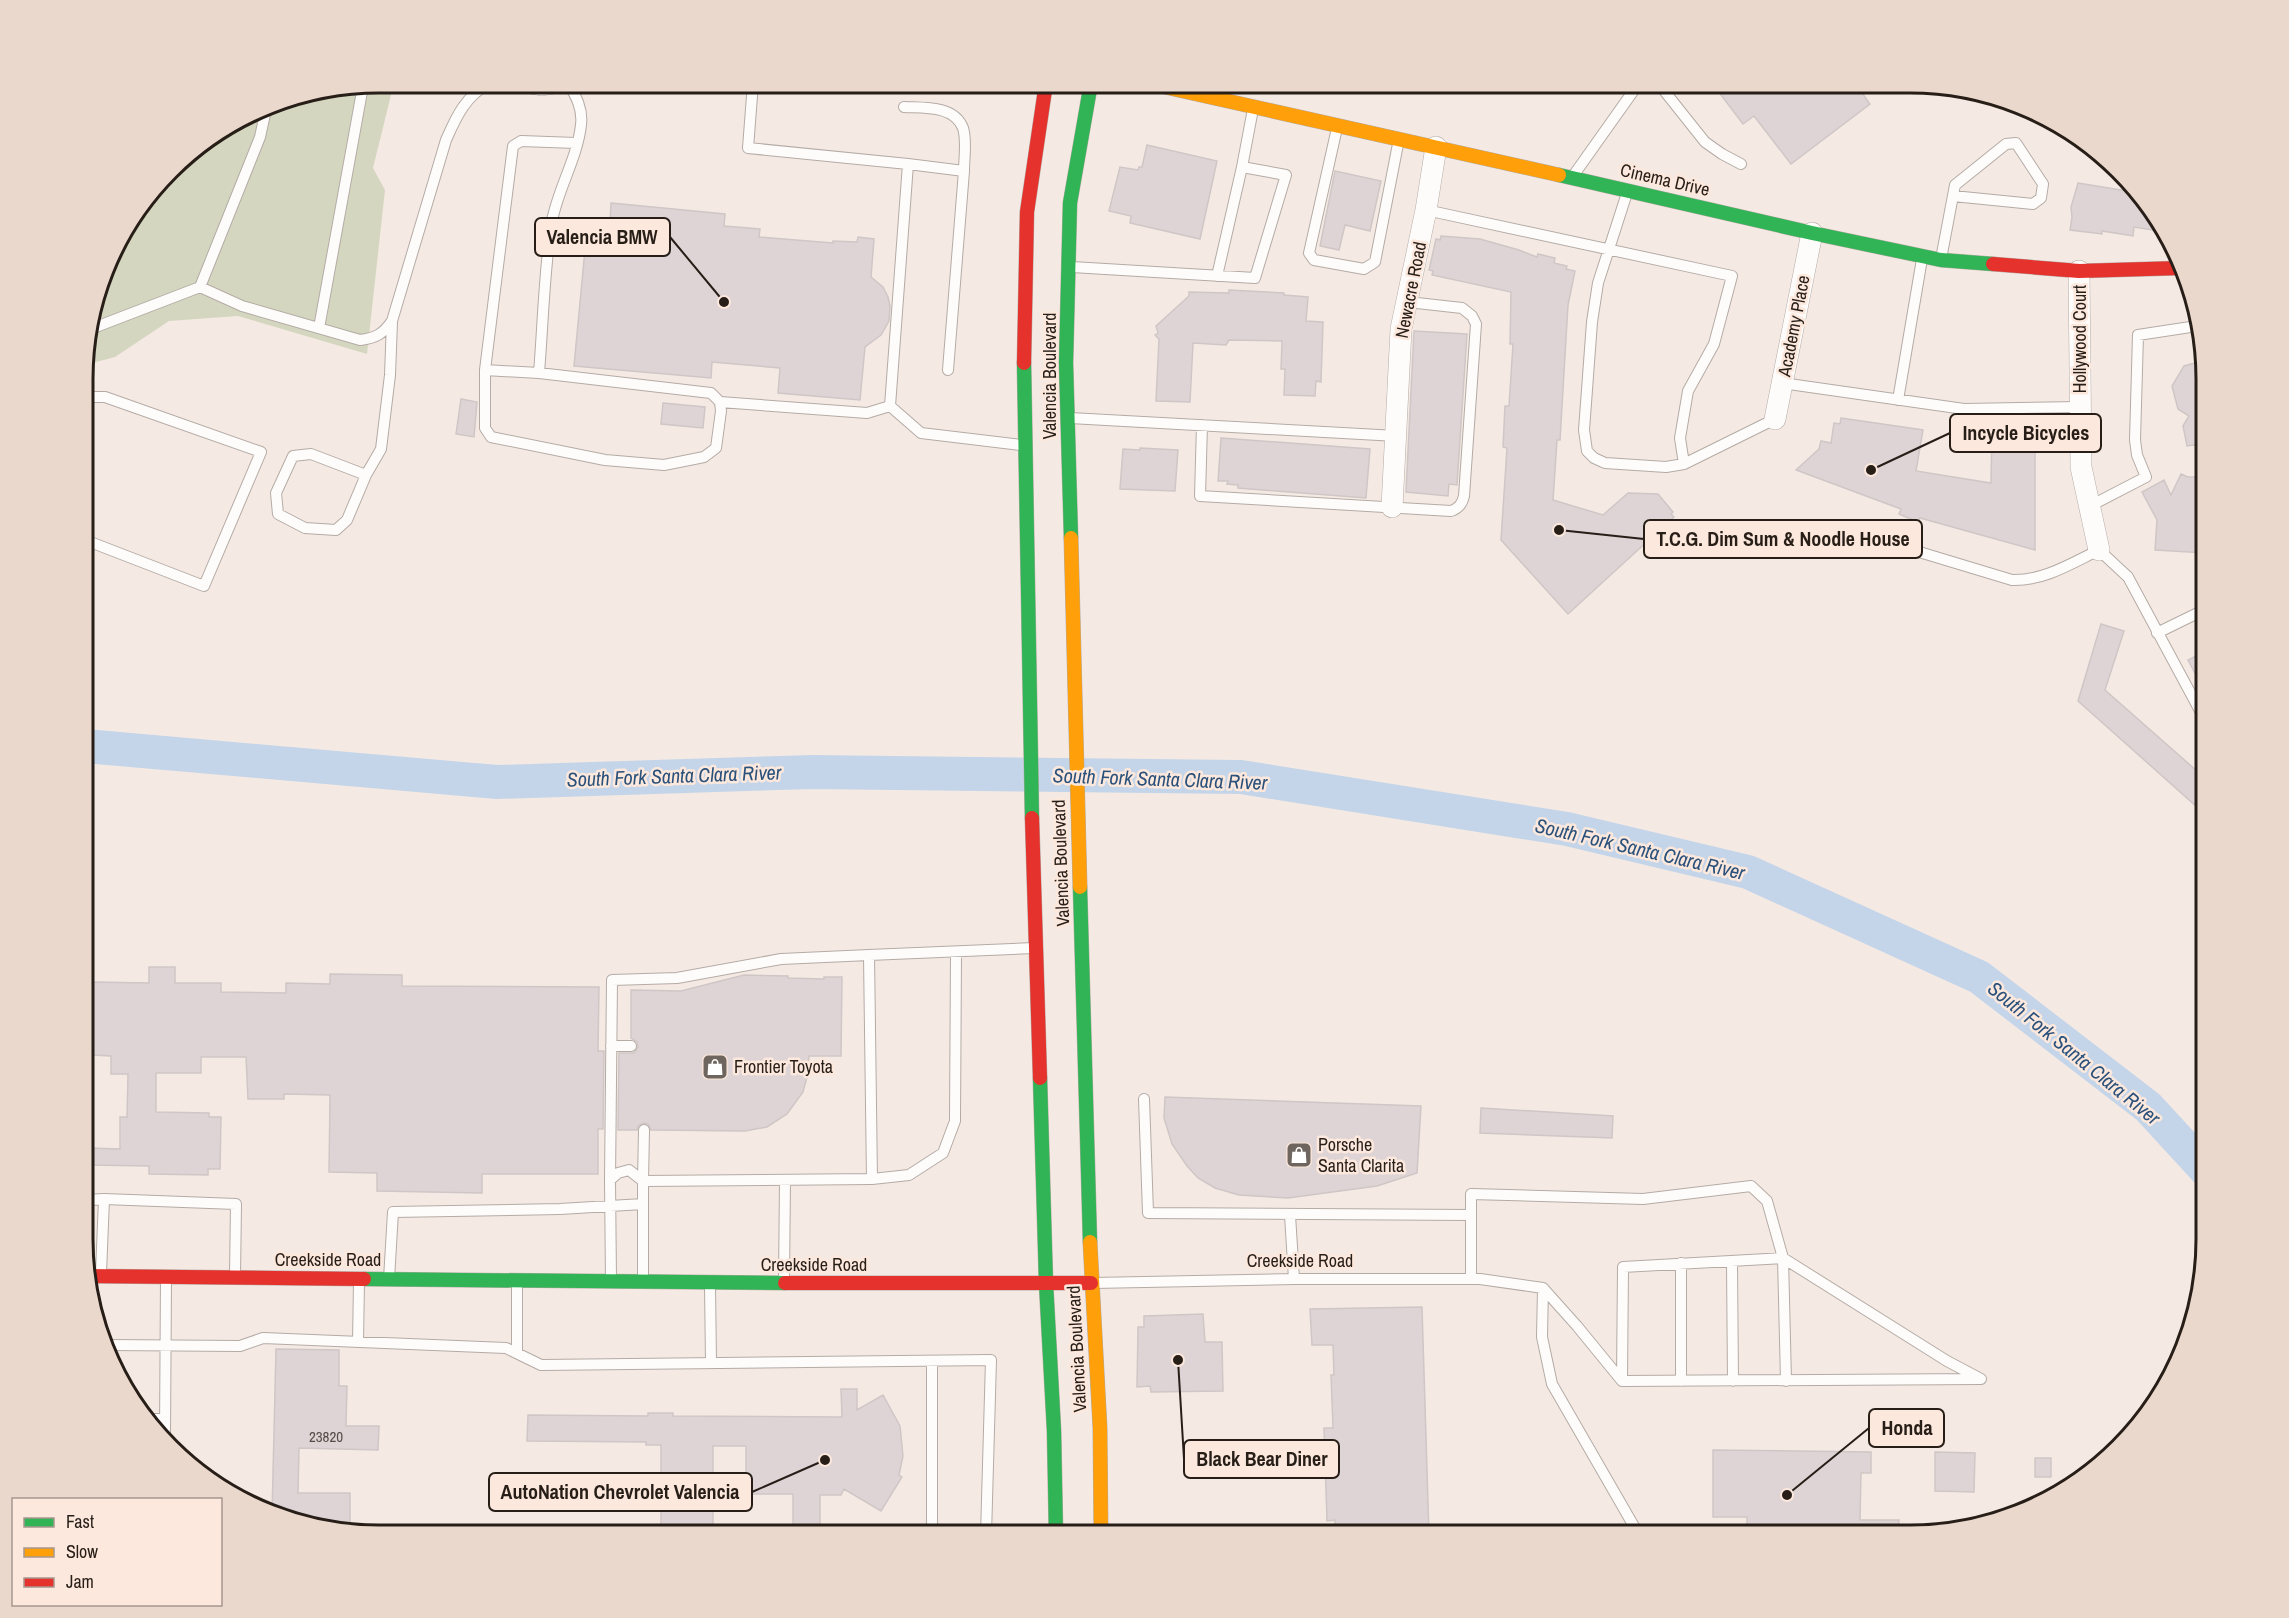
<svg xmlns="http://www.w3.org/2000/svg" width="2289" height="1618" font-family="'Archivo Narrow',sans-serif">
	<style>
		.green { fill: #d4d6bf }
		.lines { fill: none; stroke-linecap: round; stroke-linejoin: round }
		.river { stroke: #c5d5e9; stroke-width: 34 }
		.building { fill: #ded4d5; stroke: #cfc6c6; stroke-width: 1.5 }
		.lane-casing { stroke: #b4aba5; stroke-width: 12 }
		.street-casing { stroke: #b4aba5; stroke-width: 22 }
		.fast-casing { stroke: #b4aba5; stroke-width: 15 }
		.slow-casing { stroke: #b4aba5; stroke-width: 15 }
		.jam-casing { stroke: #b4aba5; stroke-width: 15 }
		.lane { stroke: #fefcfb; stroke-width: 10 }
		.street { stroke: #fefcfb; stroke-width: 21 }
		.fast { stroke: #30b455; stroke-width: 14 }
		.slow { stroke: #ff9f0a; stroke-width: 14 }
		.jam { stroke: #e5322d; stroke-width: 14 }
		.labels { text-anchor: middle; stroke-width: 5; stroke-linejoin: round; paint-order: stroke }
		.number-label { font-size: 15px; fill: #564c48 }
		.street-label { font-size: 18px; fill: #271e18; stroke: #fce8dc }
		.poi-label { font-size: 18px; fill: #271e18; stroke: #fce8dc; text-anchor: start }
		.water-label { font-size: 20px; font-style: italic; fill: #2a517b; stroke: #fce8dc }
		.rim { fill: none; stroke: #271e18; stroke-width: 3 }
		.leader { fill: none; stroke: #271e18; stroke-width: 2 }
		.callout-dot { fill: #271e18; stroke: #fce8dc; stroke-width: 2 }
		.callout { fill: #fce8dc; stroke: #271e18; stroke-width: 2 }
		.callout-label { font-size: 20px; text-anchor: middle; font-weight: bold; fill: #271e18 }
	</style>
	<rect width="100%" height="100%" fill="#f5eae3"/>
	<path class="green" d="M379,83H394L373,168L385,190L367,354L238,316L169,321L115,357L85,365V341L113,248L183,156L266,105Z"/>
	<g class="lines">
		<path class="river" d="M85,746L497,782L812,772L1241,777L1567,829L1748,872L1979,977L2148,1107L2206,1170"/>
	</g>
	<path class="building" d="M1712,83H1855L1870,104L1791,164L1754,116L1743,124Z
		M1147,145L1217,161L1200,239L1130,223L1131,216L1109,211L1120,167L1138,170L1139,167H1142Z
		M1335,171L1381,181L1370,231L1345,225L1339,250L1320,246Z
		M2078,183L2139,193L2165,232L2134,227L2133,236L2102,231V234L2070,230L2072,217L2071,207Z
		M611,203L725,214L724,226L760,229L759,237L833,243V241L857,242L858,237L874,239L871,277L883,287L888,297L890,306L889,321L881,335L865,347L860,400L778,393L780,368L712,362L711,378L574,366L586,239H577L579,221L610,223Z
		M1441,236L1480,239L1519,250L1537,257L1538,254L1555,258L1554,263L1567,266L1566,269L1575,271L1568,305L1560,440H1557L1553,500L1603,515L1628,493L1658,494L1673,512L1671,514L1674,517L1568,614L1501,540L1507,448L1503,447L1505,406H1509L1513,344H1510L1511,292L1432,275L1433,271L1429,270L1436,239L1440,240Z
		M1229,290L1284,293V295L1308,297L1306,321L1323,322L1321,382L1316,381L1315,396L1284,395L1285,369H1281L1282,341L1229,340L1226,345L1193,343L1190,402L1156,401L1159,339L1155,335L1158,333L1156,326L1189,296V292L1229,293Z
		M1414,331L1467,334L1457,485L1449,484L1448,496L1406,492Z
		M2206,360V449L2194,445L2187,446L2183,426L2189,416L2178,409L2172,386L2184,366Z
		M461,399L477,402L474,437L456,434Z
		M663,403L705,407L703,428L661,424Z
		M1841,418L1923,430L1916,471L1991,483L1992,426H2035V550L1920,518L1918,522L1899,514L1901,509L1796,470L1819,449L1821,441L1831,443L1834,423L1840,424Z
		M1221,438L1370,449L1366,498L1238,488V485L1227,484L1228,481H1218Z
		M1140,448L1178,450L1175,491L1120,489L1123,449L1140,450Z
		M2181,474L2188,477H2206V553L2155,550L2157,520L2142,492L2164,480L2171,495Z
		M2101,624L2124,631L2105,690L2206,779V815L2078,701Z
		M2206,651V694L2188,660Z
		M149,967H175V983H221V992L286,993V983L330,984V974L402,975V986L599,987L598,1051H604L603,1129H598V1174H482V1193L377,1191V1173L329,1172L330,1095L284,1094V1099H248L246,1057H201V1073H156V1112L209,1113V1117H221L220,1169H208V1175L149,1174V1166L90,1165V1148L120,1149V1117H127L128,1074H111V1056L92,1055L93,982L149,983Z
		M744,975L788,976V978L824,979V977H842L841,1056H809L807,1077L803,1092L787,1114L767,1127L745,1131L651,1130L648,1124L644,1123L638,1126L637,1130H618L619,1053H634L638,1047L637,1042L631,1038V990L681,991Z
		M1165,1097L1421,1106L1417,1173L1377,1186L1288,1198L1239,1195L1215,1188L1198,1178L1187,1166L1172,1144L1164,1118Z
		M1481,1108L1613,1116L1612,1138L1480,1133Z
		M1422,1307L1429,1535H1335V1520L1327,1521L1324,1428H1333L1331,1375H1334L1333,1345H1312L1310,1309Z
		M1203,1314L1205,1342H1222L1223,1391L1151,1392L1150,1386L1137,1387L1138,1327H1144V1316Z
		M276,1349L339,1350V1386H347L346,1426H379L378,1450L299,1448L298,1493H350V1533L284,1520L272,1514Z
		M841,1389H857V1410L883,1395L900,1426L903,1456L899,1475L902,1477L881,1511L844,1489L841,1495H820V1535H793V1494H746V1446H713V1535H661V1504H650V1486H661V1445H646V1442L527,1441L528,1415L648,1416V1413H673V1416L842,1417Z
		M1713,1450L1871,1452V1473H1861L1860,1520H1899L1898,1535H1747V1517H1713Z
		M1935,1452L1975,1453L1974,1492L1935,1491Z
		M2035,1458H2051V1477H2035Z"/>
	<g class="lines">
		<g class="lane-casing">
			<path id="lane" d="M568,83C576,96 583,109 581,125C577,160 556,192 551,226C544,274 543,324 539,373L485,370L513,146L521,141L576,143
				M753,83L748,148L908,164L890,406L921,433L1021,445
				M1658,83L1705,142L1722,154L1741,164
				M267,105L260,137L200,287L242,306L360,340C376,338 383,334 392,321L446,140C456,117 466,95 490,83
				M904,107C923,108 954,105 963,128C967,140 964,158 964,171L908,164
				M1337,128L1309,253L1314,260L1364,269L1375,262L1399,139
				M1573,176L1639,83
				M1627,193L1598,283L1592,322L1584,430L1587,451L1594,458L1605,463L1666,467L1684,464L1775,419
				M1426,210L1732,276L1714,344L1688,391L1680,438L1684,464
				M1941,259L1955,185L2006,144L2016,143L2043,184L2041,198L2033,204L1953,196
				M1072,267L1255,278L1286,175L1242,167L1253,109
				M1217,276L1242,167
				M319,328L363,86
				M88,330L200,287
				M485,370V428L491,437L605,460L664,465L704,457L716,448L721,411L720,402L711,393L539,373
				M948,370L964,171
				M1782,383L1964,409L2080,407
				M85,397H105L261,452L204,586L85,540
				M1898,400L1922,259
				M720,402L867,413L890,406
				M1070,418L1397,436
				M1202,425L1200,496L1451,511C1459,508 1462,504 1464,496L1476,324L1472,316L1462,308L1408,302
				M366,475L311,454L293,456L276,493L278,514L305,528L336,530L347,520L366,475L381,449L390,375L392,322
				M2090,506L2146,477L2137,455L2135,440L2138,335L2197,326
				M1906,548L2012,580C2044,581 2072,563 2099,550L2128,577L2206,722
				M2157,633L2206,609
				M869,955L1034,948
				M611,1046H631
				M1144,1099L1148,1213L1471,1215V1279
				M872,1179L909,1175L943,1153L955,1121L956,953
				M610,1180L612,980L677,978L781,959L869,955L872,1179L643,1181L644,1130
				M85,1200L104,1199
				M1290,1215L1294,1279
				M1471,1215V1194L1643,1199L1751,1186L1767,1201L1783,1258L1947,1361L1981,1379L1622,1381L1577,1326L1543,1288
				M1732,1262L1733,1381
				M101,1273L104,1199L236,1204L235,1277
				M389,1279L393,1212L560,1209L643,1204
				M784,1280L785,1180
				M611,1281L610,1180L618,1173L629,1170L643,1181V1282
				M1093,1283L1294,1279H1480L1543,1288
				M710,1286L711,1363
				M1543,1288L1542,1337L1552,1384L1639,1535
				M358,1342L359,1282
				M108,1345L240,1346L263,1338L506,1348L541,1365L991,1360L986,1535
				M517,1352V1284
				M1622,1381L1623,1267L1783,1258L1786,1381
				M1681,1381V1263
				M150,1419H165
				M165,1435L166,1277
				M932,1535V1361"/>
		</g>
		<g class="street-casing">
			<path id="street" d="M530,83L542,85L554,83
				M2079,271L2081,467L2099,550
				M1775,419L1812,233
				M1392,507L1401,329L1426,210L1436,147"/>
		</g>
		<g class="fast-casing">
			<path id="fast" d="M1559,175L1812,233L1941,260L1993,264
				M1024,363L1032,818
				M1071,538L1066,363L1070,203L1091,83
				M1080,887L1090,1242
				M1040,1078L1046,1283L1054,1431L1056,1535
				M364,1279L785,1283"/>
		</g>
		<g class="slow-casing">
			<path id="slow" d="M1147,83L1559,175
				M1071,538L1080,887
				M1090,1242L1100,1428L1101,1535"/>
		</g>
		<g class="jam-casing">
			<path id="jam" d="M1993,264L2079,271L2181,268
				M1024,363L1027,212L1046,83
				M1032,818L1040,1078
				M85,1276L364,1279
				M785,1283H1091"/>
		</g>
		<use href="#lane" class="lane"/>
		<use href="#street" class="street"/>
		<use href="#fast" class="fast"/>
		<use href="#slow" class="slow"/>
		<use href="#jam" class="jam"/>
	</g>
	<defs>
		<g id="shop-square" transform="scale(1.35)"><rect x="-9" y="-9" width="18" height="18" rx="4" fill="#6f655f" stroke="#fce8dc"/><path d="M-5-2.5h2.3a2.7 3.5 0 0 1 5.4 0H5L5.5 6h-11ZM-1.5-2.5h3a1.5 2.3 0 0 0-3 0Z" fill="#fff"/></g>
	</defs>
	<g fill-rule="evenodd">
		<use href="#shop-square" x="715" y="1067"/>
		<use href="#shop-square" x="1299" y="1155"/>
	</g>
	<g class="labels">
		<g class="number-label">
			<text x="326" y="1442">23820</text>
		</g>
		<g class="street-label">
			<text transform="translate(1665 180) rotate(13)" y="6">Cinema Drive</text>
			<text transform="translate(1411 290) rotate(-79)" y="6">Newacre Road</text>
			<text transform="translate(1794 326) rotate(-79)" y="6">Academy Place</text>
			<text transform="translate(2080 339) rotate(-90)" y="6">Hollywood Court</text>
			<text transform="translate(1050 376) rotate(-90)" y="6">Valencia Boulevard</text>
			<text transform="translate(1061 863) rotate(-92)" y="6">Valencia Boulevard</text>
			<text x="328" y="1266">Creekside Road</text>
			<text x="1300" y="1267">Creekside Road</text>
			<text x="814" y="1271">Creekside Road</text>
			<text transform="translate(1077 1349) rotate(-93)" y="6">Valencia Boulevard</text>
		</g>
		<g class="poi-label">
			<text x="734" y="1073">Frontier Toyota</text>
			<text x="1318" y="1151">Porsche<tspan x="1318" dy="21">Santa Clarita</tspan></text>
		</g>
		<g class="water-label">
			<text transform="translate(674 776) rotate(-2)" y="7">South Fork Santa Clara River</text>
			<text transform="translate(1160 779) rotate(2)" y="7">South Fork Santa Clara River</text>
			<text transform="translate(1640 849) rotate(13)" y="7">South Fork Santa Clara River</text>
			<text transform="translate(2074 1053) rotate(39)" y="7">South Fork Santa Clara River</text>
		</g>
	</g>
	<path d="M0 0H2289V1618H0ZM379 93H1910A286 286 0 0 1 2196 379V1239A286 286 0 0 1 1910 1525H379A286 286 0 0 1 93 1239V379A286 286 0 0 1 379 93Z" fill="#ebd8cc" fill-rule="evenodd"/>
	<path class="rim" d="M379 93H1910A286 286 0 0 1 2196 379V1239A286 286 0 0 1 1910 1525H379A286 286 0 0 1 93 1239V379A286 286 0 0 1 379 93Z"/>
	<path class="leader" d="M724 302L670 237M1871 470L1950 433M1559 530L1644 539M1787 1495L1869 1428M1178 1360L1184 1459M825 1460L752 1492"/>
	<g class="callout-dot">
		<circle cx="724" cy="302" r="6"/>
		<circle cx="1871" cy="470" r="6"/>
		<circle cx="1559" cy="530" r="6"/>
		<circle cx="1787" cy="1495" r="6"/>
		<circle cx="1178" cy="1360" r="6"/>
		<circle cx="825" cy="1460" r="6"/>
	</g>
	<g class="callout">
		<rect x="535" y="218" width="135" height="38" rx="6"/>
		<rect x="1950" y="414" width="151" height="38" rx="6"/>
		<rect x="1644" y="520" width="278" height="38" rx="6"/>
		<rect x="1869" y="1409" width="75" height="38" rx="6"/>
		<rect x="1184" y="1440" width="155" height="38" rx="6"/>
		<rect x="489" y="1473" width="263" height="38" rx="6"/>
	</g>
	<g class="callout-label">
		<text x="602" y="244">Valencia BMW</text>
		<text x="2026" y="440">Incycle Bicycles</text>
		<text x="1783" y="546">T.C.G. Dim Sum &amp; Noodle House</text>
		<text x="1907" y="1435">Honda</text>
		<text x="1262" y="1466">Black Bear Diner</text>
		<text x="620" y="1499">AutoNation Chevrolet Valencia</text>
	</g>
	<rect x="12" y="1498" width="210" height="108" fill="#fce8dc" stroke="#a7978e" stroke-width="1.5"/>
	<rect x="24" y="1518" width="30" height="9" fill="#30b455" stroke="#a7978e" stroke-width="1.5"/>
	<text x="66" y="1528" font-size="18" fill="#271e18">Fast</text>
	<rect x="24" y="1548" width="30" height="9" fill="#ff9f0a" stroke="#a7978e" stroke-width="1.5"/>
	<text x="66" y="1558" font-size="18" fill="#271e18">Slow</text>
	<rect x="24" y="1578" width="30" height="9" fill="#e5322d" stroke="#a7978e" stroke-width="1.5"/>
	<text x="66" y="1588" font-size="18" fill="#271e18">Jam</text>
</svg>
